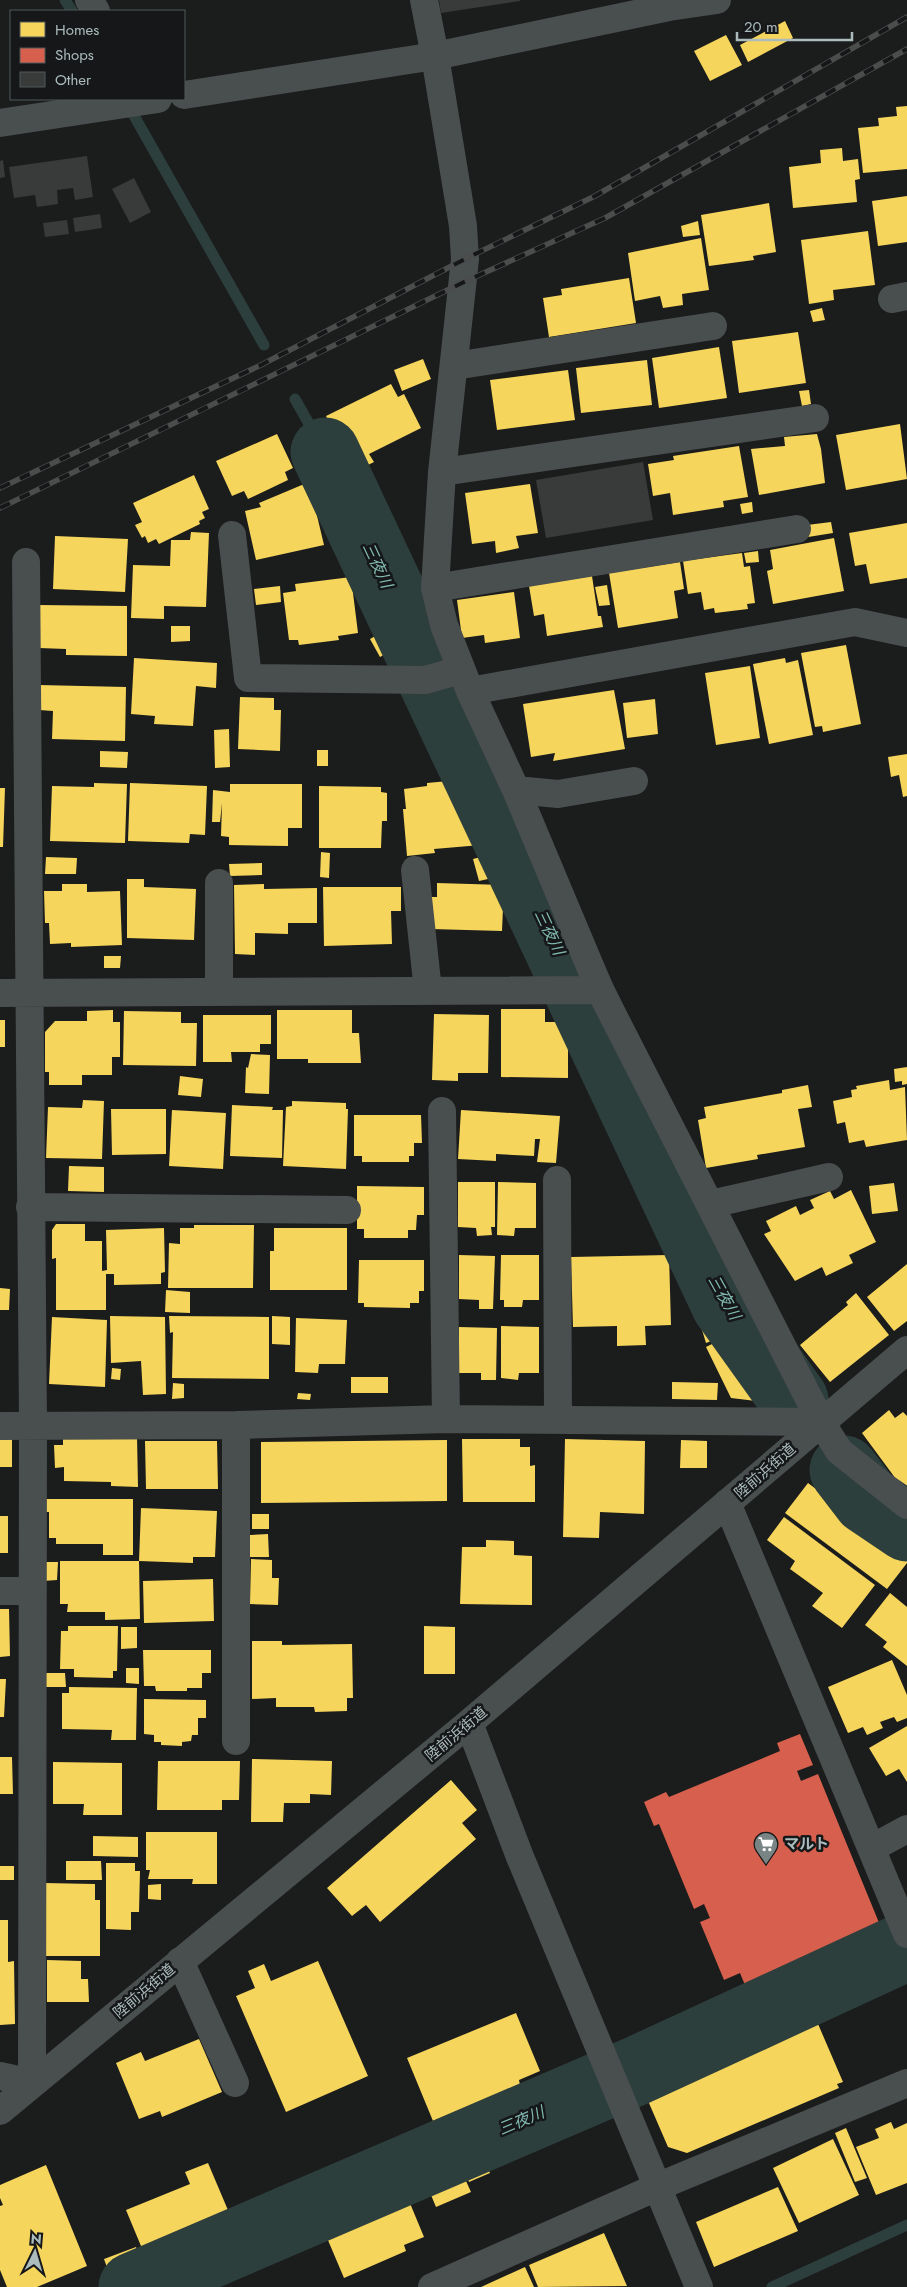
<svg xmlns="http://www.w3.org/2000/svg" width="907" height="2287" font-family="Jost,'Noto Sans JP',sans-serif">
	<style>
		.homes { fill: #f6d55c }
		.shops { fill: #d6604d }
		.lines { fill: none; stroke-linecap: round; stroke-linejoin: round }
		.stream { stroke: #2d3f3c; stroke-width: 11 }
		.river { stroke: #2d3f3c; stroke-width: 69 }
		.building { fill: #393a3a }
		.minor { stroke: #494e4e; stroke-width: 28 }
		.rail-casing { stroke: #4b4d4d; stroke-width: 5.5 }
		.rail { stroke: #151718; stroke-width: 4; stroke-dasharray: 11; stroke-linecap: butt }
		.labels { text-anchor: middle; stroke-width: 5; stroke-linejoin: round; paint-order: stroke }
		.street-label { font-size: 15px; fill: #acbcbd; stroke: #151718 }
		.poi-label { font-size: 15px; font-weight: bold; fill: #acbcbd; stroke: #151718; text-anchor: start }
		.water-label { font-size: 16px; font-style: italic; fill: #82bab2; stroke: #151718 }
	</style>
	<rect width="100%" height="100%" fill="#1b1c1c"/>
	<path class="homes" d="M785,21L793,38L748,62L740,45Z
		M726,35L742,65L710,81L694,51Z
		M907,106V169L863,173L858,128L879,126L878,118L897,116L896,107Z
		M842,148L843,161L858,159L860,179L855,180L857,202L793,208L789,167L821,163L820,150Z
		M907,196V242L878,246L872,201Z
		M769,203L776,252L753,256L754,260L709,266L701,215Z
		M698,221L700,235L683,237L681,226Z
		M868,231L875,285L833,290L834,300L809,304L801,240Z
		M701,238L709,290L682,294L683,305L663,308L660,296L635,301L628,253Z
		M629,278L636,323L549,337L543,298L562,295L561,289Z
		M822,308L825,320L813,322L810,311Z
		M798,332L806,383L739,393L732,341Z
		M719,347L727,398L659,408L652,358Z
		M423,359L431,379L402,391L394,370Z
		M647,360L652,405L581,413L576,368Z
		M568,370L575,420L497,430L490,380Z
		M391,384L398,397L404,394L421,428L369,454L374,462L354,472L326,416Z
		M809,390L811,404L802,406L799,391Z
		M900,424L907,479L846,490L836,435Z
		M277,434L293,468L285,472L288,480L248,499L244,491L232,496L216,461Z
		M817,434L821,449L825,483L759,495L751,449L785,446L784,437Z
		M739,446L748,497L723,501L724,507L673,515L670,493L653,496L648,464L674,460L673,456Z
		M194,475L209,509L202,512L205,518L199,521L200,524L159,544L156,539L148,543L145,536L142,538L135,525L142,522L133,503Z
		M309,482L324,545L256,560L245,511L261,507L259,503Z
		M530,484L538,533L516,536L519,548L496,553L495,541L472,544L465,493Z
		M376,487L384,500L374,506L367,492Z
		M752,502L753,512L742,514L740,504Z
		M831,522L833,533L808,537L807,525Z
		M907,523V578L870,584L866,564L855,566L849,533Z
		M191,532L209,533L206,607L164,606V619L131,618L133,565L170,566L171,540H190Z
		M55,536L128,539L125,592L53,589Z
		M834,538L844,591L773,604L767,571L773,569L770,550Z
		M758,551L759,562L746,563L744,553Z
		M742,553L744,567L750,566L755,603L747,604L748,609L715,613L714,608L704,610L701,592L688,594L683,561Z
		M680,562L684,589L674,591L678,618L618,628L609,573Z
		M592,576L598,616H601L603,627L547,636L544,614L534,616L529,586Z
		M351,577L358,633L338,636L339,640L299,645L298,640H289L283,593L296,591L295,584Z
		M607,585L610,605L599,606L595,587Z
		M280,586L281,602L256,605L254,589Z
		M514,592L520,638L485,643L484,635L462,638L457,600Z
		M38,605L127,606V656L66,655V649L39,648Z
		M171,626H190V641L171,642Z
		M386,630L396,648L380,657L370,639Z
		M846,645L861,724L823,732L822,726L815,727L801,653Z
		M134,658L217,663L216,688L196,686L193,726L154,724L155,716L131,714Z
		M785,658L786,663L798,660L813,735L769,744L753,664Z
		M750,666L760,738L716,745L705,673Z
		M39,685L126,687L125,741L52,739L53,711L39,710Z
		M614,690L625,749L553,761L555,753L531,757L523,704Z
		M240,697L274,698V710H281L280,751L238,749Z
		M655,699L658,734L627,738L623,703Z
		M229,729L230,767L215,768L214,730Z
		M317,750H328V766H317Z
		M100,751L128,752L127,768L100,767Z
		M907,754V796L903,797L899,775L891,777L888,757Z
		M459,780L461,799L470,798L471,816H479L481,845L434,849L435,853L407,856L403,809H406L404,789L427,786V783Z
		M94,783L127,784L125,843L50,841L52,786L94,787Z
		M130,783L207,786L205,835L190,834L189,843L128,841Z
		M230,784H302V828H288V846L229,845V837L221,836L222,803L220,822H212L213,790L230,792Z
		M319,786L381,787V792L387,793V821H382L381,848H319Z
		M0,788H5L3,847H0Z
		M321,852L330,853L329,878L320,877Z
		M492,854L497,877L479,881L473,859Z
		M46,857L77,858L76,874H45Z
		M262,863V875L230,876L229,864Z
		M127,879H144V887L196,889L194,940L127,938Z
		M437,883L504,885L502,931L431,929L432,897H437Z
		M62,884H87V892L120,891L122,945L71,947V943L50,944L49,923H45L44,891H62Z
		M264,884V889L317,888V923H288V934L255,933V955L235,954L234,885Z
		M323,887H401V911H391L392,944L324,946Z
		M104,956H121L120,968H104Z
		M501,1009H545V1022H568V1078L501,1077Z
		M113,1010V1022H120V1057H112V1075H82V1085H49V1072H45V1032L55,1021H87V1011Z
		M277,1010H352V1033H359L361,1063H308V1059H277Z
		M124,1011L181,1012V1023H197L196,1066L123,1065Z
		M434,1014L489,1015L488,1073H458V1081L432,1080Z
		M203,1015H271V1044H260V1052H231L232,1062H203Z
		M0,1020H5V1047H0Z
		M251,1054L270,1055L269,1094L245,1093L246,1067L248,1068Z
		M907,1067V1084L902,1085V1081L895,1082L894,1069Z
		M180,1076L203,1079L201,1097L178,1095Z
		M889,1080L890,1090L905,1087L907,1140L866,1147L864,1140L849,1143L845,1122L837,1124L833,1101L852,1097L851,1090L857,1089L856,1086Z
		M808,1085L812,1107L798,1109L805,1147L757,1155L758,1159L706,1168L698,1120L706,1118L704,1107L782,1093V1090Z
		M83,1100L104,1101L102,1159L46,1158L48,1107L82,1108Z
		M292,1101L346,1103V1109H348L346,1169L283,1166L286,1107L292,1106Z
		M232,1105L273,1107L272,1110H283L282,1158L230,1156Z
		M111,1109H166V1154L112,1155Z
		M172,1110L226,1113L223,1169L169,1166Z
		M461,1110L560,1116L556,1163L537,1162L540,1139H535L534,1156L496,1154V1161L458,1159Z
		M354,1115H421L422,1143H414V1156H409V1162H362V1156H354Z
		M69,1166L104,1167V1192L68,1191Z
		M458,1182H495V1227H491L492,1235L477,1236L476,1228L458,1227Z
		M498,1182L536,1183V1228H515L514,1236L497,1235Z
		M894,1183L898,1211L872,1214L869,1186Z
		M357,1186L424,1187V1215H417L416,1230H408V1238H364V1229H357Z
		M851,1190L876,1242L849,1255L853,1263L826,1276L822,1267L795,1281L764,1234L771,1231L766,1221L796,1206L800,1215L814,1208L810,1200L830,1191L834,1199Z
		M56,1224H85V1241H102V1271L107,1270L106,1230L164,1228L165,1272L161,1273V1284L114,1285V1274H106V1310H56V1258L52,1259V1230Z
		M194,1225H254L253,1288H168L169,1243L180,1244V1228H194Z
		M274,1228H347V1290H270V1251H274Z
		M459,1255L495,1256L493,1309H479V1300L459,1299Z
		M501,1255H539V1300H523L522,1307H504V1300H500Z
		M669,1255L671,1325L645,1326L646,1345L617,1346V1326L573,1327L571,1257Z
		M359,1260H424V1291H419V1303H410V1308L364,1307V1303H358Z
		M907,1264V1321L894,1331L867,1297Z
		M0,1288L10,1289L9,1310H0Z
		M166,1290L190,1292V1313L165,1312Z
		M856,1293L889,1335L830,1382L800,1345L848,1305L846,1302Z
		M714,1315L722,1337L706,1343L699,1320Z
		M110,1316L165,1317L166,1394L143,1395L141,1361L111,1363Z
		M169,1316L269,1317V1379L172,1378L173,1332L170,1333Z
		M272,1316L290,1317V1345L272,1344Z
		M52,1317L107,1320L105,1387L49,1384Z
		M296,1318L347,1320L345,1364H319L318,1373L295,1372Z
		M501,1326L539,1327V1373H519L518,1380L501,1378Z
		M459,1327L497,1328L496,1380H481V1373H459Z
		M726,1337L756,1401L731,1398L706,1347Z
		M112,1368L121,1369L120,1380L111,1379Z
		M351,1377H388V1393H351Z
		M672,1382L718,1383L717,1400L672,1399Z
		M173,1383L184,1384V1398L172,1399Z
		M298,1393L311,1394L310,1400L297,1399Z
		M889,1410L895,1418L903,1412L907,1416V1494L862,1433Z
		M137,1436L138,1487L111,1486V1482L64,1481V1467L55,1468L54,1445H63V1437Z
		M0,1437H12V1467H0Z
		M462,1439H520V1447H530V1466L535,1465V1502H463Z
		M565,1439L645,1441L644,1514L600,1512L599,1538L563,1537Z
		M447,1440V1501L261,1503V1442Z
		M681,1440L707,1441V1468H680Z
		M145,1441H217L218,1489H146Z
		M808,1483L907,1557V1563L887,1589L785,1513Z
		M44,1499H133V1555H103V1544H56V1538H49V1512H44Z
		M141,1508L217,1511L215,1557H193V1563L139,1561Z
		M252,1514H269V1529H252Z
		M0,1516H8V1553H0Z
		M784,1517L875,1585L842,1628L812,1606L823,1593L790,1569L795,1561L767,1540Z
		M268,1534L269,1557H250V1535Z
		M486,1540L514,1541V1555L532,1556V1605L460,1604L462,1547H486Z
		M251,1559L272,1560V1578H279L278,1605L250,1604Z
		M60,1561H139L140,1619L105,1620V1612H67L68,1604H60Z
		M43,1562H58L57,1580L43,1581Z
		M213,1579L214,1621L144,1623L143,1581Z
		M890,1593L907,1607V1666L883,1647L887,1642L865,1625Z
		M0,1609H9L10,1656L0,1657Z
		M68,1626H118L117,1671H113V1678L74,1677V1669H60L61,1631H68Z
		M424,1626L455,1627V1674H424Z
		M121,1627H137V1648L121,1649Z
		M252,1641H282V1645L352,1644L353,1698H347V1711L315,1712L314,1707H276V1698L252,1699Z
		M143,1650H211V1673H202V1688H187V1691H156L155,1686H144Z
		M892,1660L907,1695V1718L897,1722L894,1717L880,1722L883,1728L867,1735L863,1727L848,1733L828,1687Z
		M126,1668H139V1684L126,1683Z
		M45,1673H65L66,1687H45Z
		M0,1679H6L4,1717H0Z
		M69,1687L137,1688L136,1740H111L112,1730L62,1729V1693H69Z
		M144,1699L206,1700V1718H198V1735H192L191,1741L182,1742V1746L161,1745V1742H154V1735L144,1734Z
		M907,1726V1782L899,1769L886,1776L869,1748Z
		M0,1757H12L13,1794H0Z
		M252,1759L332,1761L331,1795L310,1794V1803H284L283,1822H251Z
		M158,1761H240L239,1800H222V1810H157Z
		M53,1762L122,1763V1815H83L84,1804H53Z
		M451,1780L477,1810L462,1823L476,1839L380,1922L366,1905L352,1916L327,1888Z
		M146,1832H217V1884H192L193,1879H148L150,1870H146Z
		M93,1836L138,1837V1857L93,1856Z
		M66,1861H101L102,1880H66Z
		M106,1863H135V1871H140L139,1912H131V1930L106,1929Z
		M0,1866H14V1880H0Z
		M44,1883L95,1884V1900H100V1956H43Z
		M161,1884V1900L148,1899V1885Z
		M0,1920H8V1962L14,1961L15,2024L0,2025Z
		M47,1960L81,1961V1979H88L89,2002H47Z
		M318,1961L368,2076L286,2112L236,1996L255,1988L248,1971L264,1964L271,1981Z
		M749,2002L754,2015L702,2036L697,2024Z
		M812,2010L843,2082L837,2084L839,2088L687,2153L668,2147L639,2080L732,2040L734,2044Z
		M516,2013L540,2071L519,2080L520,2085L433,2121L407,2058Z
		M199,2039L222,2092L162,2117L160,2111L139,2119L116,2063L141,2052L145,2061Z
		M659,2039L666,2053L638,2066L632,2051Z
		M891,2122L894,2129L907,2123V2183L876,2195L856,2147L879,2138L875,2129Z
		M436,2126L444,2145L421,2154L414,2137Z
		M846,2128L867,2178L855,2182L835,2133Z
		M833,2139L859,2195L799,2223L773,2168Z
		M482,2155L490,2173L469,2182L462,2164Z
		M457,2161L471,2192L436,2207L423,2176Z
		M208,2163L233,2222L146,2258L126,2210L190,2184L185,2172Z
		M46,2165L87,2266L37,2287H7L0,2270V2206L3,2205L0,2198V2185Z
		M402,2184L424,2237L404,2245L406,2251L344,2278L319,2219Z
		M778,2187L798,2231L714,2267L696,2222Z
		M604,2233L627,2286L538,2287L529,2265Z
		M136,2247L147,2276L114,2287L104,2259Z
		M525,2267L534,2287H481Z"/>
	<path class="shops" d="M800,1734L813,1765L797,1771L801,1781L818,1774L889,1947L799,1984L801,1988L754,2007L740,1973L724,1980L700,1922L710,1918L704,1904L694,1909L659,1824L654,1826L644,1802L666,1792L669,1797L780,1751L777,1743Z"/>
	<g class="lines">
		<path class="stream" d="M65,0L72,11
			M128,105L264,345
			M295,399L325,452
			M772,2287L907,2225"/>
		<path class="river" d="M325,452L726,1305L794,1400
			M844,1470L867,1500L907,1527
			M133,2287L636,2071L907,1946"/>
	</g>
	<path class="building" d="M439,0H520V1L441,13Z
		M87,156L93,197L75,200L73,188L57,190L58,204L37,207L35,195L14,198L9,167Z
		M3,160L5,177L0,178V161Z
		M134,178L151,212L130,223L112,189Z
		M100,214L102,228L75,232L73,218Z
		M67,220L69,234L45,237L43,223Z
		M643,462L653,520L546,538L536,480Z"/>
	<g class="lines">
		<path class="minor" d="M89,0L96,11
			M424,0L435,56L463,226L465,259L442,472L435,588L444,625L470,691L516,790L600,990L821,1422L839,1451L907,1505
			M184,95L435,56L669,7L717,0
			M0,123L158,99
			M892,299L907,296
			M454,366L713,326
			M442,472L815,418
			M232,535L248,678L425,680L461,670
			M435,588L797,529
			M470,691L855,622L907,633
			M516,790L558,794L634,781
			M415,870L428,991
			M219,883V992
			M0,993L600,990
			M442,1111L446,1419
			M557,1180L558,1420
			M711,1204L829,1177
			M30,1207L347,1210
			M0,1426L236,1425L446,1419L821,1422
			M727,1503L907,1934
			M0,1591H32
			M469,1723L520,1857L699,2287
			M236,1741V1425
			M872,1848L907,1829
			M180,1961L235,2083
			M0,2076L32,2083L33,1425L26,562
			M0,2111L469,1723L907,1350
			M432,2287L657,2187L907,2083"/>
		<g class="rail-casing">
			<path id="rail" d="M0,488L261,365L465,259L595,196L907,17
				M0,508L464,282L605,218L907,49"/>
		</g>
		<use href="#rail" class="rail"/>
	</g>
	<defs>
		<g id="supermarket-pin" transform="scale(1.25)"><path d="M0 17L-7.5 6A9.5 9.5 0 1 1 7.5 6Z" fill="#798485" stroke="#151718"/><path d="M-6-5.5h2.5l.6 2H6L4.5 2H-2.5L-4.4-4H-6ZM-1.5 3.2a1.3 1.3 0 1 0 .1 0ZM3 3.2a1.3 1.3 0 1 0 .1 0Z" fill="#fff"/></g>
	</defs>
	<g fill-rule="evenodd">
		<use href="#supermarket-pin" x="766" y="1844"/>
	</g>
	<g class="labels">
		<g class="street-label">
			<text transform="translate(765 1471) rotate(-41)" y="5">陸前浜街道</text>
			<text transform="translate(456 1734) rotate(-40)" y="5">陸前浜街道</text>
			<text transform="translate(144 1991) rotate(-40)" y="5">陸前浜街道</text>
		</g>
		<g class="poi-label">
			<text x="784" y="1849">マルト</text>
		</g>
		<g class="water-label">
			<text transform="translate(378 565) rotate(65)" y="6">三夜川</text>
			<text transform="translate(550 932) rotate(65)" y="6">三夜川</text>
			<text transform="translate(725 1297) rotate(61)" y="6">三夜川</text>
			<text transform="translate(521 2120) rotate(-23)" y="6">三夜川</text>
		</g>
	</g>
	<rect x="10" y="10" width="175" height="90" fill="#151718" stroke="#51595a"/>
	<rect x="20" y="22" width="25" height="15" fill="#f6d55c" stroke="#51595a"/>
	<text x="55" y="35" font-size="15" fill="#acbcbd">Homes</text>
	<rect x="20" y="48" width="25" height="15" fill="#d6604d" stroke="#51595a"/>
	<text x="55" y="60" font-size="15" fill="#acbcbd">Shops</text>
	<rect x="20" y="72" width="25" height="15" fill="#393a3a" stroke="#51595a"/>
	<text x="55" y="85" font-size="15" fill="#acbcbd">Other</text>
	<g transform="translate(35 2252) rotate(5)" stroke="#151718" stroke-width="4" paint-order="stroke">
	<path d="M0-4L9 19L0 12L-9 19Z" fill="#acbcbd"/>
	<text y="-8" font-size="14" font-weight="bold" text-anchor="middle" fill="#acbcbd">N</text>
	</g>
	<path d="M737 32v8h115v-8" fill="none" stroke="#acbcbd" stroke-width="2.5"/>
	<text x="744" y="32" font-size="15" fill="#acbcbd" stroke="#151718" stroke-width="4" paint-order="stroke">20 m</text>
</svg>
